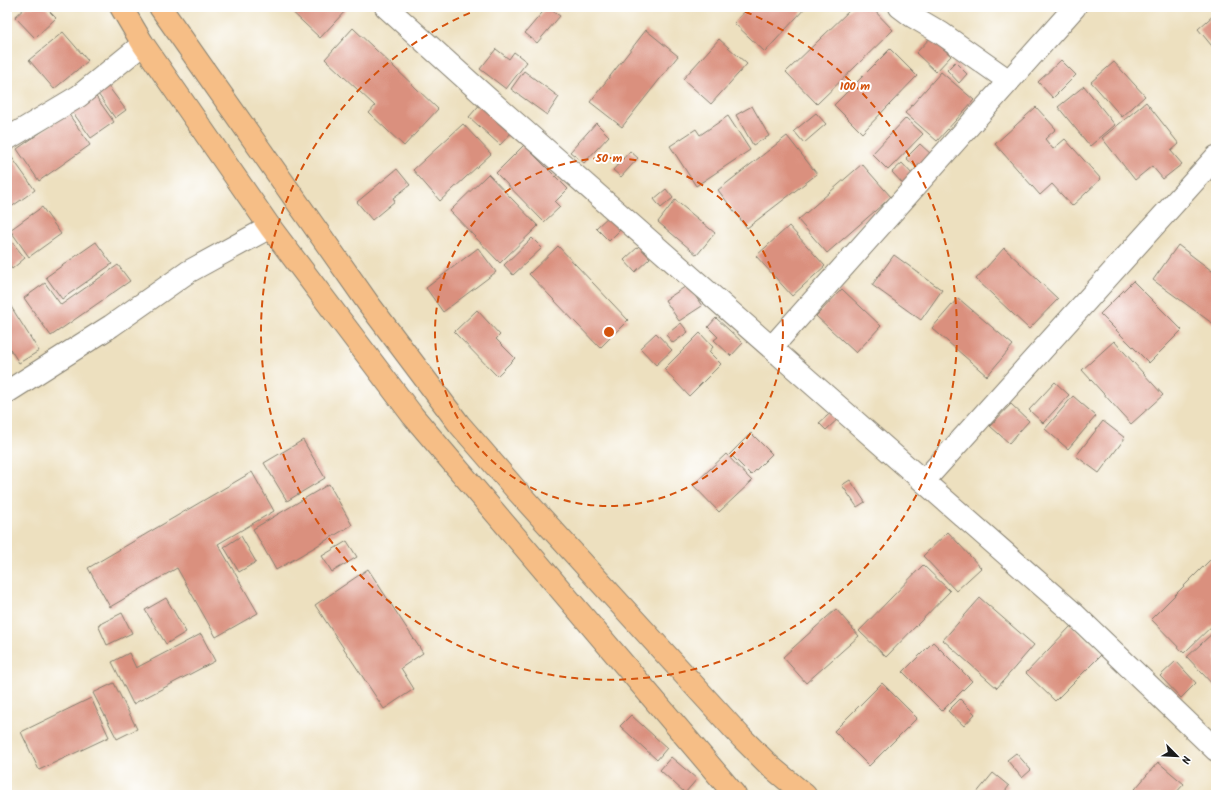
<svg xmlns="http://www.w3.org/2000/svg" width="1223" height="802" font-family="Kalam,sans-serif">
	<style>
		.building { fill: #da907e }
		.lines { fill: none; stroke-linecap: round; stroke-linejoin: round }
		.street-casing { stroke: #847e6e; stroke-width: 24 }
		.primary-casing { stroke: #847e6e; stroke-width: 24 }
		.street { stroke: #fff; stroke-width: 22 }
		.primary { stroke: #f6be86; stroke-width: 22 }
		.ring { fill: none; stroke: #d4530e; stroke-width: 2; stroke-dasharray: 7 5 }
		.centre { fill: #d4530e; stroke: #fff; stroke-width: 2 }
		.ring-label { font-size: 12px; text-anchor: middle; font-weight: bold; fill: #d4530e; stroke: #fff; stroke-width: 4; stroke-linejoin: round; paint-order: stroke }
	</style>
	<rect width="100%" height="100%" fill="#fff"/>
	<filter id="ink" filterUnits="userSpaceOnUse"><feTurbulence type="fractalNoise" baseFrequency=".025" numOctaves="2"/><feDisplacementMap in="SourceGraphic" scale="8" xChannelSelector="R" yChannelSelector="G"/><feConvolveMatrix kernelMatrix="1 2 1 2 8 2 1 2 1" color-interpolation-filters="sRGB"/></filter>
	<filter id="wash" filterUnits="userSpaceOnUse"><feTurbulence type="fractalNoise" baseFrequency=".012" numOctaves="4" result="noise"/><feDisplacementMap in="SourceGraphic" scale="16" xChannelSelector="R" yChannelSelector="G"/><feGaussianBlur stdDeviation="0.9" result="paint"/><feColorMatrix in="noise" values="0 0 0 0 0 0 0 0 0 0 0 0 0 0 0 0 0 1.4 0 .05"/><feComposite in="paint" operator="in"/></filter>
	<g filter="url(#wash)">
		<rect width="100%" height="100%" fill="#ede0bf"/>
		<g id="blocks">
			<path class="building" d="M26,7H45L56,18L35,38L15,17Z
				M287,7H344L347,9L320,38Z
				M547,7L560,16L537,43L525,33Z
				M749,7H806L765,52L734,23Z
				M853,7H871L893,30L817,104L786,72Z
				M1216,13V51L1198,29Z
				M353,28L438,109L404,146L369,113L375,106L325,59Z
				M646,30L678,56L622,127L590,102Z
				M63,32L88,61L54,89L29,60Z
				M931,37L951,56L936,72L916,53Z
				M719,39L747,64L711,104L683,79Z
				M496,49L509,59L514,52L527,62L506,89L480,69Z
				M890,49L917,76L862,133L834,105Z
				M1061,60L1076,75L1053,98L1038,82Z
				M955,62L967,74L959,83L947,70Z
				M1114,62L1145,96L1122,117L1091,82Z
				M524,71L559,97L547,115L511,89Z
				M941,72L974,100L937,141L905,113Z
				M108,86L126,110L115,118L98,94Z
				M1084,86L1115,125L1090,146L1058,107Z
				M92,91L114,122L91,138L69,107Z
				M482,102L513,131L500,145L469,117Z
				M1146,102L1179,144L1171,151L1182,164L1163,179L1152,166L1135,180L1102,138Z
				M752,106L769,136L753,145L736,115Z
				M1036,107L1056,129L1045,139L1053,149L1065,139L1101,179L1072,206L1052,184L1040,195L995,144Z
				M68,113L90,145L39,181L17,149Z
				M816,113L826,124L804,143L794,131Z
				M728,116L750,150L696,186L670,146L696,129L700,135Z
				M906,118L923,134L888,170L872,154Z
				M596,123L609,136L584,163L570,152Z
				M463,124L491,154L440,201L413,170Z
				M787,136L817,174L747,228L718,190Z
				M920,144L932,155L918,169L906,158Z
				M524,145L568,189L555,202L560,207L544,222L496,173Z
				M630,151L638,158L621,177L613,170Z
				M8,152L35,190L7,210V153Z
				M902,163L913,175L903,184L892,172Z
				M862,164L891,197L827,253L798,220Z
				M397,169L410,185L393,198L395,201L372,220L357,202Z
				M488,174L538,226L500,263L450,211Z
				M666,189L673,198L661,208L654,199Z
				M675,200L715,233L697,255L658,222Z
				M42,207L61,234L29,257L10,230Z
				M610,215L622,228L609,241L596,228Z
				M789,226L825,266L792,296L756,256Z
				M7,236L25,258L12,269L7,262Z
				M532,238L542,248L513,275L504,265Z
				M96,242L112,264L62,299L46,277Z
				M1178,245L1216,274V326L1153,280Z
				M558,246L628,320L600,348L529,274Z
				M639,246L650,258L635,272L624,260Z
				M478,248L496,272L443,312L426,288Z
				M1004,248L1058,299L1029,329L976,279Z
				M894,255L942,290L921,320L872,285Z
				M118,265L130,281L51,336L24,298L45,283L61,305Z
				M1133,281L1182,330L1149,363L1100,314Z
				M688,285L702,306L679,321L665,300Z
				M842,289L881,326L856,353L816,316Z
				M958,298L1013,345L987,376L932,328Z
				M10,305L39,351L19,363L7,344V307Z
				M477,310L500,335L496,339L515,358L497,376L454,332Z
				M716,318L743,343L731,356L714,340L718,337L708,327Z
				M681,323L688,332L673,343L666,335Z
				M656,333L672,350L656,365L640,348Z
				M700,333L713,347L709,352L721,364L689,396L664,369Z
				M1114,341L1163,395L1131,424L1082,370Z
				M1055,382L1069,395L1043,423L1029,410Z
				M1073,396L1096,416L1068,449L1045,429Z
				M1011,404L1029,421L1009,443L990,426Z
				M834,410L840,417L826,430L819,423Z
				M1103,421L1125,438L1099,473L1076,456Z
				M751,433L772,454L751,475L730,454Z
				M303,440L325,478L287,501L264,463Z
				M726,454L752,481L719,512L693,485Z
				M252,472L274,511L218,544L258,613L216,637L177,568L110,607L88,568Z
				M850,480L865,502L857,507L842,485Z
				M329,484L352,525L276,570L253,529Z
				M948,532L981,568L956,591L923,556Z
				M241,536L256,562L239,572L224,547Z
				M347,541L357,557L332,572L322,556Z
				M1213,557L1216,560V622L1184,653L1151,619Z
				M923,565L950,591L886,657L859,631Z
				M368,569L423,653L401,668L414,689L384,709L315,605Z
				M166,598L186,632L166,644L145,610Z
				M980,598L1034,645L997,688L943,640Z
				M836,609L859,636L806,683L783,657Z
				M122,613L132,633L107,645L98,625Z
				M1071,626L1101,655L1055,701L1026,673Z
				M1216,630V688L1187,657Z
				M201,634L215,661L133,704L112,662L129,653L136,668Z
				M933,642L972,681L942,711L903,672Z
				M1176,661L1196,683L1181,698L1160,676Z
				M114,683L137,729L117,739L93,693Z
				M882,683L917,718L869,766L834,731Z
				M91,698L109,737L39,770L21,732Z
				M960,699L975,714L964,726L948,711Z
				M631,715L667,748L657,760L620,726Z
				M1016,753L1031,770L1022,778L1007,760Z
				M671,757L697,779L685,793L660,770Z
				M1158,762L1184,784L1174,795H1130Z
				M993,773L1009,786L1002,795H975Z"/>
		</g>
	</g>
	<g filter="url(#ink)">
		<use href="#blocks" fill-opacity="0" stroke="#847e6e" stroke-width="1"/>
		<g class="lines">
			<g class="street-casing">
				<path id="street" d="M386,7L486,97L1071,611L1216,750
					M900,7L912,16L941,33L1009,81
					M7,139L79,96L143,44
					M772,347L1075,7
					M7,392L111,326L188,272L270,227
					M924,481L1216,157"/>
			</g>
			<g class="primary-casing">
				<path id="primary" d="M121,7L143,44L270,227L413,416L735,795
					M160,7L368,303L459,424L518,492L742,738L770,766L805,795"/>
			</g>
			<use href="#street" class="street"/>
			<use href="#primary" class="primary"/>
		</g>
	</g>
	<g class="ring">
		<circle cx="609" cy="332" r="174"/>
		<path d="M734 7A348 348 0 1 1 484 7"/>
	</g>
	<circle cx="609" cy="332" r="6" class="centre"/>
	<g class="ring-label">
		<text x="855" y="90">100 m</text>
		<text x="609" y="162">50 m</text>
	</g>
	<rect width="1223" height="802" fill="none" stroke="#fff" stroke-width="24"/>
	<g transform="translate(1177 756) rotate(114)" stroke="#ffffff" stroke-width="3" paint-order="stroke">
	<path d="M0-3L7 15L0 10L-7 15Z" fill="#1c1c1c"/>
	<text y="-6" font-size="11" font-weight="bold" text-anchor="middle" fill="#1c1c1c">N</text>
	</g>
</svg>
